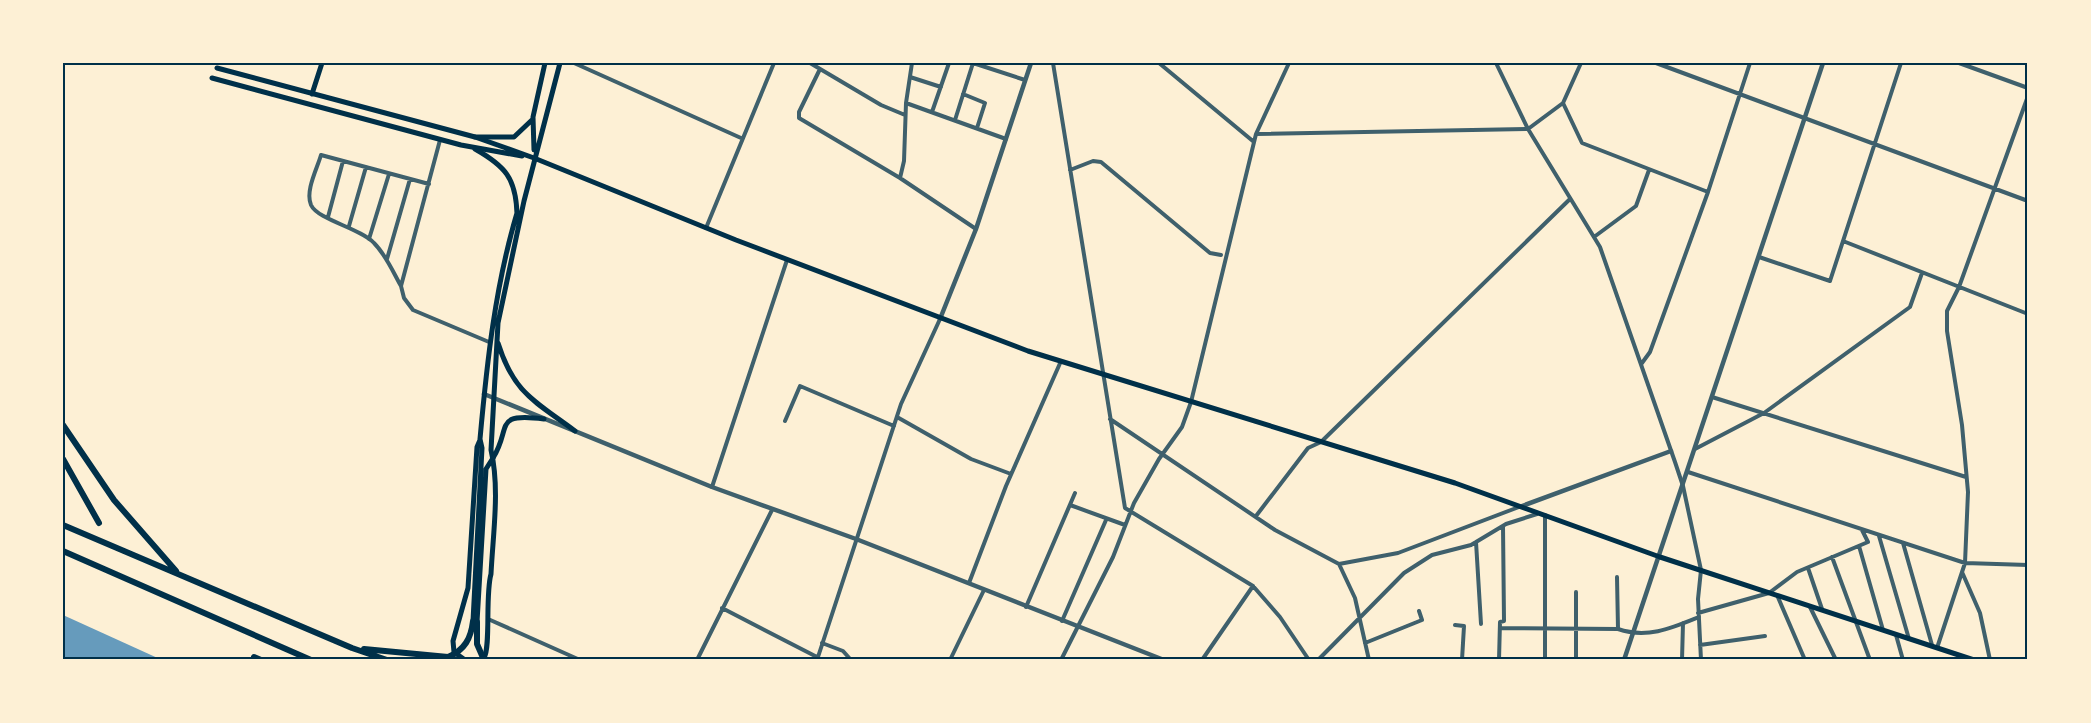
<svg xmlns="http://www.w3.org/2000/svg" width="2091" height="723" font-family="'Public Sans',sans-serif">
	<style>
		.water { fill: #669bbc }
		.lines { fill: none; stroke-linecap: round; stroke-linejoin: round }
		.minor { stroke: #3f606c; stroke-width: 4 }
		.tertiary { stroke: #3f606c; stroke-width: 4.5 }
		.secondary { stroke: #003049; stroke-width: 5 }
		.primary { stroke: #003049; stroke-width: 5 }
		.trunk { stroke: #003049; stroke-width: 6 }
		.neatline { fill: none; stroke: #003049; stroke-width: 2 }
	</style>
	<rect width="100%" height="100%" fill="#fdf0d5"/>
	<path class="water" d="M63,615L162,660H63Z"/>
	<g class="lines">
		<path class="minor" d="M574,63L741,138
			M810,63L881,105L905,115
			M912,63L906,103L904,161L900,178L976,229
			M973,63L1025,80
			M1053,63L1125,508L1253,586L1280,617L1309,660
			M1159,63L1254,142
			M1496,63L1528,129L1600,247L1675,462L1683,486L1701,570L1698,599L1701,660
			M1656,63L2028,201
			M1959,63L2028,88
			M820,69L799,112V118L900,178
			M910,77L941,87
			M963,94L985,103L977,128
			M906,103L1006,139
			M1563,103L1582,143L1708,192
			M932,112L949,63
			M955,120L973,63
			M1256,134L1528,129L1563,103L1581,63
			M440,140L401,286L404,298L413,310L489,342
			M1070,170L1093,161L1101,162L1210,253L1221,255
			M328,217L343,161
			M349,226L366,167
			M706,228L774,63
			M1594,237L1636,206L1649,170
			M369,239L389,174
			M1843,241L2028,314
			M1759,257L1830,281L1901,63
			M387,259L410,179
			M401,286C393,272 386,255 374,243C360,228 318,220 311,205C305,191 317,169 321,155L429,184
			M1642,363L1650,352L1708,192L1750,63
			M1712,397L1966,477
			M897,417L971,459L1011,474
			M1110,419L1275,530L1339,564L1398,553L1519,507
			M785,421L800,386L894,426
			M1695,449L1764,413L1910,307L1922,273
			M1688,472L1965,563L2028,565
			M712,487L787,260
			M1070,505L1125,525
			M1545,515V660
			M1256,516L1308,448L1321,442L1570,199
			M1879,536L1909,639
			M1476,542L1481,624
			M1903,543L1932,645
			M1859,546L1883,630
			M1832,557L1870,660
			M1339,564L1355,598L1369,660
			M1808,568L1822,609
			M1962,572L1980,613L1990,660
			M1617,577L1618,629C1647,639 1672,628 1699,617
			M969,583L1006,486L1061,361
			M1576,592V660
			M1777,595L1805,660
			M1026,607L1075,493
			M1810,607L1836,660
			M722,608L817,657
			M1698,613L1769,593L1797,572L1868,542L1862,530
			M488,619L580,660
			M1062,621L1106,520
			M1455,625L1464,626L1462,660
			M1500,628L1618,629
			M1896,635L1903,660
			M822,643L843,651L851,660
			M1365,643L1422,620L1419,611
			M1700,645L1765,636
			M1937,648L1965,563L1968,492L1962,425L1947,331V311L1959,287L2028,96
			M697,660L772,510
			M817,660L901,404L940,319
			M950,660L984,590
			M1061,660L1113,557L1134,503L1159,459L1182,427L1191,402L1256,134L1289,63
			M1202,660L1253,586
			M1318,660L1404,573L1432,555L1471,545L1506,524L1537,514
			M1499,660L1500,622L1504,621L1503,526
			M1682,660L1683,623"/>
		<path class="tertiary" d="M940,319L976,229L1031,63
			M484,394L712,487L856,539L1164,660
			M1522,506L1671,451
			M1624,660L1823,63"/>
		<path class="secondary" d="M217,68L475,137L534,158L736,240L1028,351L1455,483L1660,557L1974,660
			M212,78L461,145L522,156
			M312,94L322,63
			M493,458C512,428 492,412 544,419"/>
		<path class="primary" d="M475,137H514L533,119
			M475,149C505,166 516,178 517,214
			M534,150L533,117L545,63
			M498,343C514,394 535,401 575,431
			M473,621L482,448L480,439C487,362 495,287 517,213
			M477,622L486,469L493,458
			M465,660L454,652L453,641L468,588L477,447L480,440
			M480,660L484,658C491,646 485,595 491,574C493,533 500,489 491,450L498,323L524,201L560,63"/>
		<path class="trunk" d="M63,425L114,500L176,571
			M63,459L99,523
			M63,525L352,648L387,660
			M63,551L311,660
			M477,622V644L484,660
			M364,649L448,657C465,650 471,638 473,621
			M254,657L261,660"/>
	</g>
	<rect width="2091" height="723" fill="none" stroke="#fdf0d5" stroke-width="129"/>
	<rect x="64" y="64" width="1962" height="594" class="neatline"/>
</svg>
